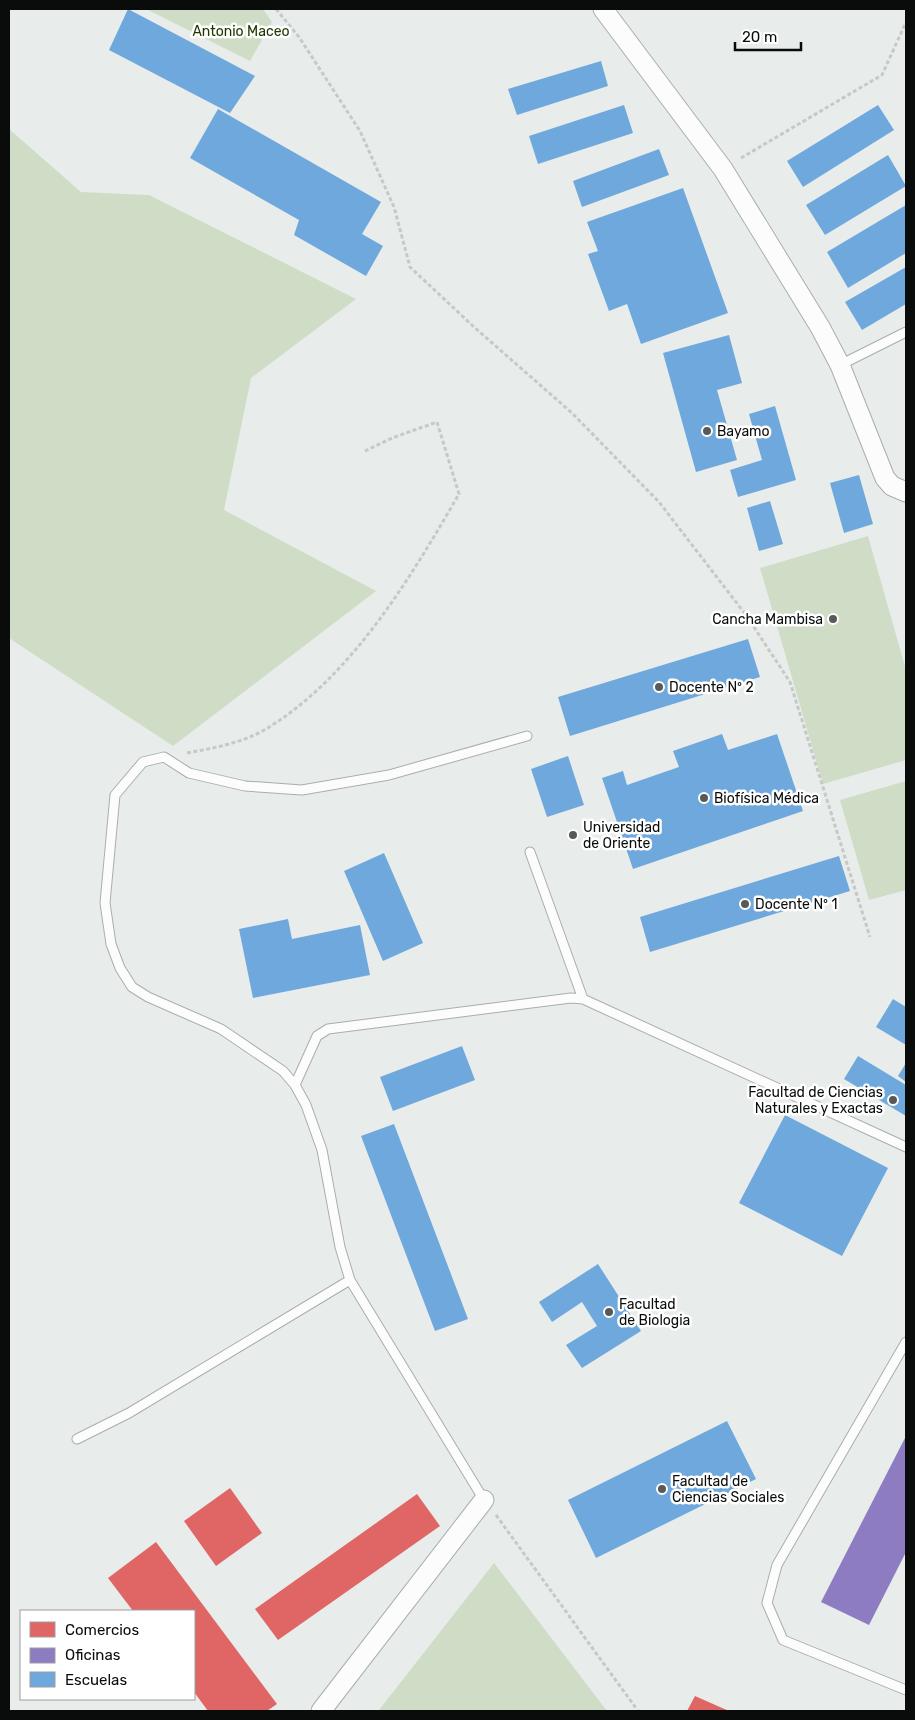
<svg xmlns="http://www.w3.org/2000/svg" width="915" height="1720" font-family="Rubik,sans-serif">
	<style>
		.green { fill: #cfddc6 }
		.shops { fill: #e06666 }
		.offices { fill: #8e7cc3 }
		.schools { fill: #6fa8dc }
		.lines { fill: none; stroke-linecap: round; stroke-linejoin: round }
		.lane-casing { stroke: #aaadad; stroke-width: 11 }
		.street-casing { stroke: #aaadad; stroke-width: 21 }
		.path { stroke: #c7c9c9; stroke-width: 3; stroke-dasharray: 4 2.5; stroke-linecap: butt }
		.lane { stroke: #fcfcfc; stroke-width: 9 }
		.street { stroke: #fcfcfc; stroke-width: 19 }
		.poi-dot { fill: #575a59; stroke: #fff; stroke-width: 2 }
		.labels { text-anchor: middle; stroke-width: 5; stroke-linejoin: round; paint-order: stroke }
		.park-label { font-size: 14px; fill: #203700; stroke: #fff }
		.poi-label { font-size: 14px; fill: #090c0b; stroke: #fff; text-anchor: start }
	</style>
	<rect width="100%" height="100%" fill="#e8eceb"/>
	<path class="green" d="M146,9H263L272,22L250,61Z
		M9,129L81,192L149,195L356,299L251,378L224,510L376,591L173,746L9,638Z
		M868,536L906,670V760L823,784L760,568Z
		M906,781V890L869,900L840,800Z
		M494,1563L607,1711H378L379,1710Z"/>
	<path class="shops" d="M230,1488L262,1533L216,1566L184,1521Z
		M417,1494L440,1526L278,1640L255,1609Z
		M156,1542L277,1704L267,1711H208L194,1692V1611H133L108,1578Z
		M695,1696L729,1711H687Z"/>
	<path class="offices" d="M906,1436V1552L869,1625L821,1602Z"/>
	<path class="schools" d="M128,9L255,76L230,113L109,50Z
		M601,61L608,86L517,115L508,89Z
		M624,105L633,133L538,164L529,136Z
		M878,105L894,130L803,187L787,161Z
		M218,109L381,202L362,234L383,246L366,276L294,235L299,220L190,158Z
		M659,149L669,175L582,207L573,181Z
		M888,155L906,186L825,235L806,205Z
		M683,188L728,313L641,344L627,304L609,311L588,254L598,251L587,222Z
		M906,205V253L848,288L827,252Z
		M906,267V304L862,330L845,302Z
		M729,335L742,383L717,390L737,460L696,472L663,353Z
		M775,406L796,480L738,497L730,470L762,460L749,414Z
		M859,475L873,524L844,533L830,483Z
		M770,501L783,544L759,551L747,508Z
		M748,639L760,677L570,736L558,697Z
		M722,734L728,750L777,734L803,811L633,869L602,778L623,771L627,785L679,767L673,751Z
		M568,756L584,805L547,817L531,769Z
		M384,853L423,943L383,961L344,871Z
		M839,856L850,891L650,952L640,917Z
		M288,919L292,939L360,925L370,975L253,998L239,929Z
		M893,999L906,1007V1045L876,1027Z
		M462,1046L475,1080L393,1111L380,1077Z
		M858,1056L906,1085V1116L844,1079Z
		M906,1063V1082L898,1076Z
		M785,1115L888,1168L842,1256L739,1203Z
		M394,1124L468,1319L435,1331L361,1136Z
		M598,1264L641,1331L582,1368L566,1345L597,1326L582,1302L552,1322L539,1302Z
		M727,1421L756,1479L596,1558L568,1500Z"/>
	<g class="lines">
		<g class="lane-casing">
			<path id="lane" d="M840,365L906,332
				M530,852L583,999
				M295,1085L317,1036L328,1029L571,998L583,999L906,1147
				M906,1342L777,1565L767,1603L783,1640L906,1690
				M77,1439L129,1413L350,1280
				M484,1500L350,1280L340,1247L322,1150L306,1105L295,1085L283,1071L221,1029L148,997L132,987L120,968L111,944L105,903L115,795L143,762L164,757L189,773L245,786L302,790L389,775L527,736"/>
		</g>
		<g class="street-casing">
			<path id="street" d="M603,9L723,169L820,327L840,365L885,478L892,486L906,492
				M321,1711L484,1500"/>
		</g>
		<path class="path" d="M276,9L299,37L360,131L394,207L410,267L474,327L572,413L659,502L746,615L790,682L870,937
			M741,158L882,75L906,22
			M187,753C214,748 242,743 266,729C351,678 411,577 459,494L437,422L392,438L365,451
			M496,1515L638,1711"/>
		<use href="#lane" class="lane"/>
		<use href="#street" class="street"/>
	</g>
	<g class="poi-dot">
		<circle cx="707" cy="431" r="5"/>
		<circle cx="833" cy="619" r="5"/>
		<circle cx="659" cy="687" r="5"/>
		<circle cx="704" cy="798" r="5"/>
		<circle cx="573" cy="835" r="5"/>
		<circle cx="745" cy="904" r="5"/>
		<circle cx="893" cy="1100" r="5"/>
		<circle cx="609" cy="1312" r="5"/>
		<circle cx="662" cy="1489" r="5"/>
	</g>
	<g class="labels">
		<g class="park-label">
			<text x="241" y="36">Antonio Maceo</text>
		</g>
		<g class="poi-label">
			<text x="717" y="436">Bayamo</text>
			<text x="823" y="624" text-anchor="end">Cancha Mambisa</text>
			<text x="669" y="692">Docente Nº 2</text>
			<text x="714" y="803">Biofísica Médica</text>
			<text x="583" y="832">Universidad<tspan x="583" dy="16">de Oriente</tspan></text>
			<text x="755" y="909">Docente Nº 1</text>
			<text x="883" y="1097" text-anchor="end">Facultad de Ciencias<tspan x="883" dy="16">Naturales y Exactas</tspan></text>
			<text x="619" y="1309">Facultad<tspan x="619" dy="16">de Biologia</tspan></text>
			<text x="672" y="1486">Facultad de<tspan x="672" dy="16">Ciencias Sociales</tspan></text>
		</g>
	</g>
	<rect width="915" height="1720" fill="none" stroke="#090c0b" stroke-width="20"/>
	<rect x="20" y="1610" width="175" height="90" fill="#ffffff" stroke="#9d9e9d"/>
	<rect x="30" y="1622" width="25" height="15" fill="#e06666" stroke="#9d9e9d"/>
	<text x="65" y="1635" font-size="15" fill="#090c0b">Comercios</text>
	<rect x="30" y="1648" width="25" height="15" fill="#8e7cc3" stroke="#9d9e9d"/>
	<text x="65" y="1660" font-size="15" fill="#090c0b">Oficinas</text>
	<rect x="30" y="1672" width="25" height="15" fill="#6fa8dc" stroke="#9d9e9d"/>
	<text x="65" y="1685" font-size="15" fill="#090c0b">Escuelas</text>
	<path d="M735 42v8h66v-8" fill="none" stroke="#090c0b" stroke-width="2.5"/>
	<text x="742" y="42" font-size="15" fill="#090c0b" stroke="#ffffff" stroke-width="4" paint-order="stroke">20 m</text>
</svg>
